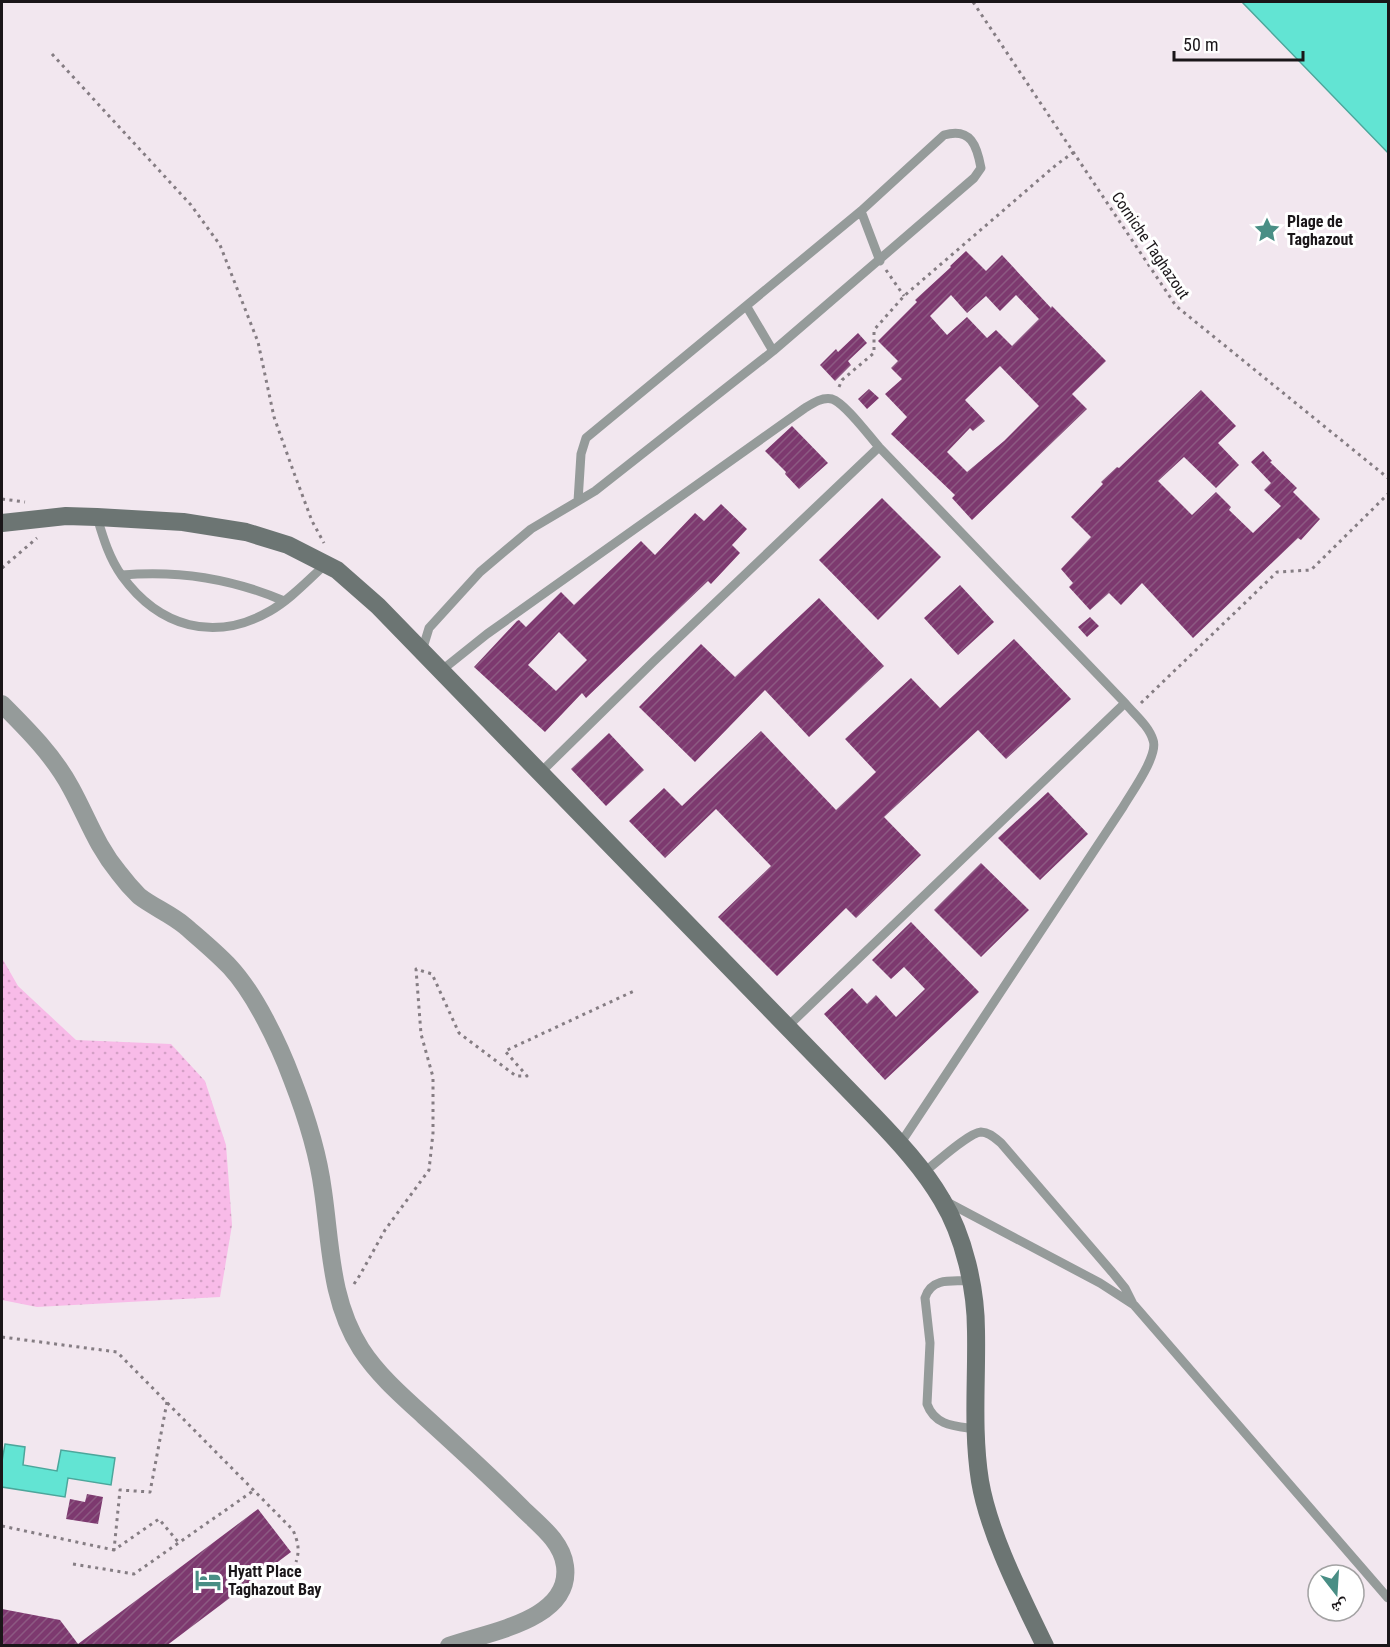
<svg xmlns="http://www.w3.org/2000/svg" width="1390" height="1647" font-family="'Roboto Condensed','Noto Naskh Arabic',sans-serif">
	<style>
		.grass { fill: url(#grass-dots) }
		.water { fill: #62e4d3; stroke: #4ca69b; stroke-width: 1.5 }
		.building { fill: url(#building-hatch); fill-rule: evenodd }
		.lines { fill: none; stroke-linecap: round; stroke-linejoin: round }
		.path { stroke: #857d83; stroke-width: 3; stroke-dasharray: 3 4.5; stroke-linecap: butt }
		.lane { stroke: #959b9a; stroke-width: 9 }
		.street { stroke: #959b9a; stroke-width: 18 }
		.secondary { stroke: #6c7573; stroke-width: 18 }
		.labels { text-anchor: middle; stroke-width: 6; stroke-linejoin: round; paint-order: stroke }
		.poi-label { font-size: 16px; font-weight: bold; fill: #1a1619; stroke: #fff; text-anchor: start }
		.street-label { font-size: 16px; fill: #1a1619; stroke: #fff }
	</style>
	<defs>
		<pattern id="grass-dots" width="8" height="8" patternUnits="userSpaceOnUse" patternTransform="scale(1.5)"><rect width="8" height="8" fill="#f8bbe8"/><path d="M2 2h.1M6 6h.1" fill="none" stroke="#d4a0c6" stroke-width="1.8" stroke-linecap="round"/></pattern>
		<pattern id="building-hatch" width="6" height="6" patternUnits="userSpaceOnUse" patternTransform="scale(1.5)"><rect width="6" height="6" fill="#7d396f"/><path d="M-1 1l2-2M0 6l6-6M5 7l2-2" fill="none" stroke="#8c5982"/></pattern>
	</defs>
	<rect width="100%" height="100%" fill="#f2e7ef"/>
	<path class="grass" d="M2,958L18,986L76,1040L171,1044L205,1081L226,1145L232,1225L220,1297L37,1307L2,1300Z"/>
	<path class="water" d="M1242,2H1388V153Z
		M5,1444L25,1447L23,1465L57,1471L61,1450L115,1458L111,1485L68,1478L65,1497L2,1487V1461Z"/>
	<path class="building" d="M966,251L986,271L1002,255L1051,308L1052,306L1106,361L1072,394L1087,409L972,520L952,498L955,495L891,434L907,417L885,394L902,379L891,368L898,361L878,341L917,302L915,300L951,267L950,266ZM951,295L967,313L986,296L1000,311L1016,295L1039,319L1012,346L996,330L987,338L967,317L947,335L930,316ZM1000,366L1039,406L1004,441L967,472L947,452L970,428L973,431L985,421L965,400Z
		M858,333L867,343L848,361L851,365L835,381L820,365L836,349L838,352Z
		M869,389L879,398L867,409L858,399Z
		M1201,390L1236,426L1218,443L1239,465L1216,488L1184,457L1158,481L1192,515L1216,492L1231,507L1229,510L1253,533L1281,506L1264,490L1271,483L1251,462L1263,451L1272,461L1270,462L1297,488L1293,492L1320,519L1301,540L1298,538L1193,638L1142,583L1121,605L1109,593L1090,610L1069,587L1073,583L1061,569L1091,537L1071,517L1103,484L1101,482L1117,467L1119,468Z
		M792,426L828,463L799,489L785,474L786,472L765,451Z
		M882,498L941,557L878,620L819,560Z
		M721,504L747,529L732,545L740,553L711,584L708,581L586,698L582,693L545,732L474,667L517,621L519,620L526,627L561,592L574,605L641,541L655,555L695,513L704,521ZM559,632L587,660L556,691L528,665Z
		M960,585L994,622L958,655L924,618Z
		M819,598L884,666L809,737L765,690L695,762L639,707L701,644L735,677Z
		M1090,617L1099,626L1087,637L1078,627Z
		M1014,639L1071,699L1006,759L978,730L884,817L921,855L856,918L846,908L777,976L718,917L771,866L716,809L665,858L629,821L664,788L682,806L761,731L836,810L876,772L845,739L911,678L940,708Z
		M609,733L644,770L606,806L571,769Z
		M1048,792L1088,834L1040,880L998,838Z
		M981,863L1029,910L981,957L934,910Z
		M911,922L979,992L885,1080L824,1014L852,988L867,1004L876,995L896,1017L925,989L904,967L891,979L872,960Z
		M87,1494L103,1497L98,1524L66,1519L70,1499L85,1502Z
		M258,1509L291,1552L166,1646H2V1609L60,1620L78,1644Z"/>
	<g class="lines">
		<path class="path" d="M973,2L1176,306L1388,478
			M52,54L191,205L220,245L258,342L274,417L294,473L312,521L324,543
			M886,270L904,296
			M839,387L842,380L874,353V330L904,296L1056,165L1074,152
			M2,499L25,502
			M2,568L37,538
			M1141,703L1277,572L1311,570L1388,494
			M354,1284L360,1275L385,1230L429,1170L433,1133V1077L421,1034L416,969L432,974L459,1033L516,1076H527L505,1051L634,991
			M2,1337L117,1352L293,1530C298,1542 300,1550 296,1562
			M167,1402L150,1492L120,1490L114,1550L159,1519L179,1543
			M2,1526L114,1550
			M73,1564L134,1574L253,1491"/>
		<path class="lane" d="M861,211L880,261
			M747,307L773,351
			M97,517C103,537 109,558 122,576C159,627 214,643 270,611C291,599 308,580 326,564
			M122,575C179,570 231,578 284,601
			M422,651L429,628L480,572L531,529L595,491L773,351L974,178L981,168C977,146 971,127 944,135L861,211L586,438L581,454L578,501
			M442,670L487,634L805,408C813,403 822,397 832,399C845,403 869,436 879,447L1125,703C1134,714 1149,726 1153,740C1159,755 1131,793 1123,807L900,1144
			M540,773L653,662L879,447
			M787,1027L1125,703
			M923,1173C935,1164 968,1133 981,1132C989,1132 995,1138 1001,1143L1112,1272L1125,1288L1133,1304
			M947,1202L1100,1283L1134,1305L1388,1598
			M971,1281C953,1281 931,1277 925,1298L930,1343L927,1404C935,1426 955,1426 975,1429"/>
		<path class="street" d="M2,704C27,729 54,756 71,788C88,819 96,845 119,873C125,881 132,889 139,896C153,907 171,914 185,926C200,939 217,953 230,967C255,994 279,1044 292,1079C306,1115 318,1152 323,1191C331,1246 330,1300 361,1349C378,1375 401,1395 424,1416C457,1446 490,1476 522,1508C538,1524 562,1541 565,1566C572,1621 486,1632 449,1646"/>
		<path class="secondary" d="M2,523L66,516L97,517L183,522L246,532L288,545L337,570L378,606L873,1115C898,1141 924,1169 942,1200C964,1236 976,1289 976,1331C977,1381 972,1430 980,1481C989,1534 1021,1596 1045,1646"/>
	</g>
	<defs>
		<g id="sight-bare" transform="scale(2.07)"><path d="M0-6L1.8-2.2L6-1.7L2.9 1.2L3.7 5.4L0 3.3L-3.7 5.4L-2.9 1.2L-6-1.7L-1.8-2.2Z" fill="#498e85" stroke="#fff" stroke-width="2.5" paint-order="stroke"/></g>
		<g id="hotel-bare" transform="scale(2.07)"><path d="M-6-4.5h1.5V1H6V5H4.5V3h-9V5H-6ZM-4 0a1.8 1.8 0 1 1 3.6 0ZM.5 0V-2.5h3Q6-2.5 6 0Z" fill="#498e85" stroke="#fff" stroke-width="2.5" paint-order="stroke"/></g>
	</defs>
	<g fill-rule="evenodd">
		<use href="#sight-bare" x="1267" y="230"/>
		<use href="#hotel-bare" x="208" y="1580"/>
	</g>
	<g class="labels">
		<g class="poi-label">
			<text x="1287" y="227">Plage de<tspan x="1287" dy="18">Taghazout</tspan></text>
			<text x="228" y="1577">Hyatt Place<tspan x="228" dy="18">Taghazout Bay</tspan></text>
		</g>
		<g class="street-label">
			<text transform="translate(1151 245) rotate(56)" y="6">Corniche Taghazout</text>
		</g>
	</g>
	<rect width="1390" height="1647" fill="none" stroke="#1a1619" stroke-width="6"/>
	<g transform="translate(1336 1593) rotate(163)"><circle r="28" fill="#ffffff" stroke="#a3a2a3" stroke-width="1.5"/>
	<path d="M0-4.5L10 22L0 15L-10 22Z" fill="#498e85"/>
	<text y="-9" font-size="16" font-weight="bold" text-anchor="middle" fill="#1a1619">ش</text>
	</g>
	<path d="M1174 51v9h129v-9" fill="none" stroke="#1a1619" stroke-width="3"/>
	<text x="1183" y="51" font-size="18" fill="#1a1619" stroke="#ffffff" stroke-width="4.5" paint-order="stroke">50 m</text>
</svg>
